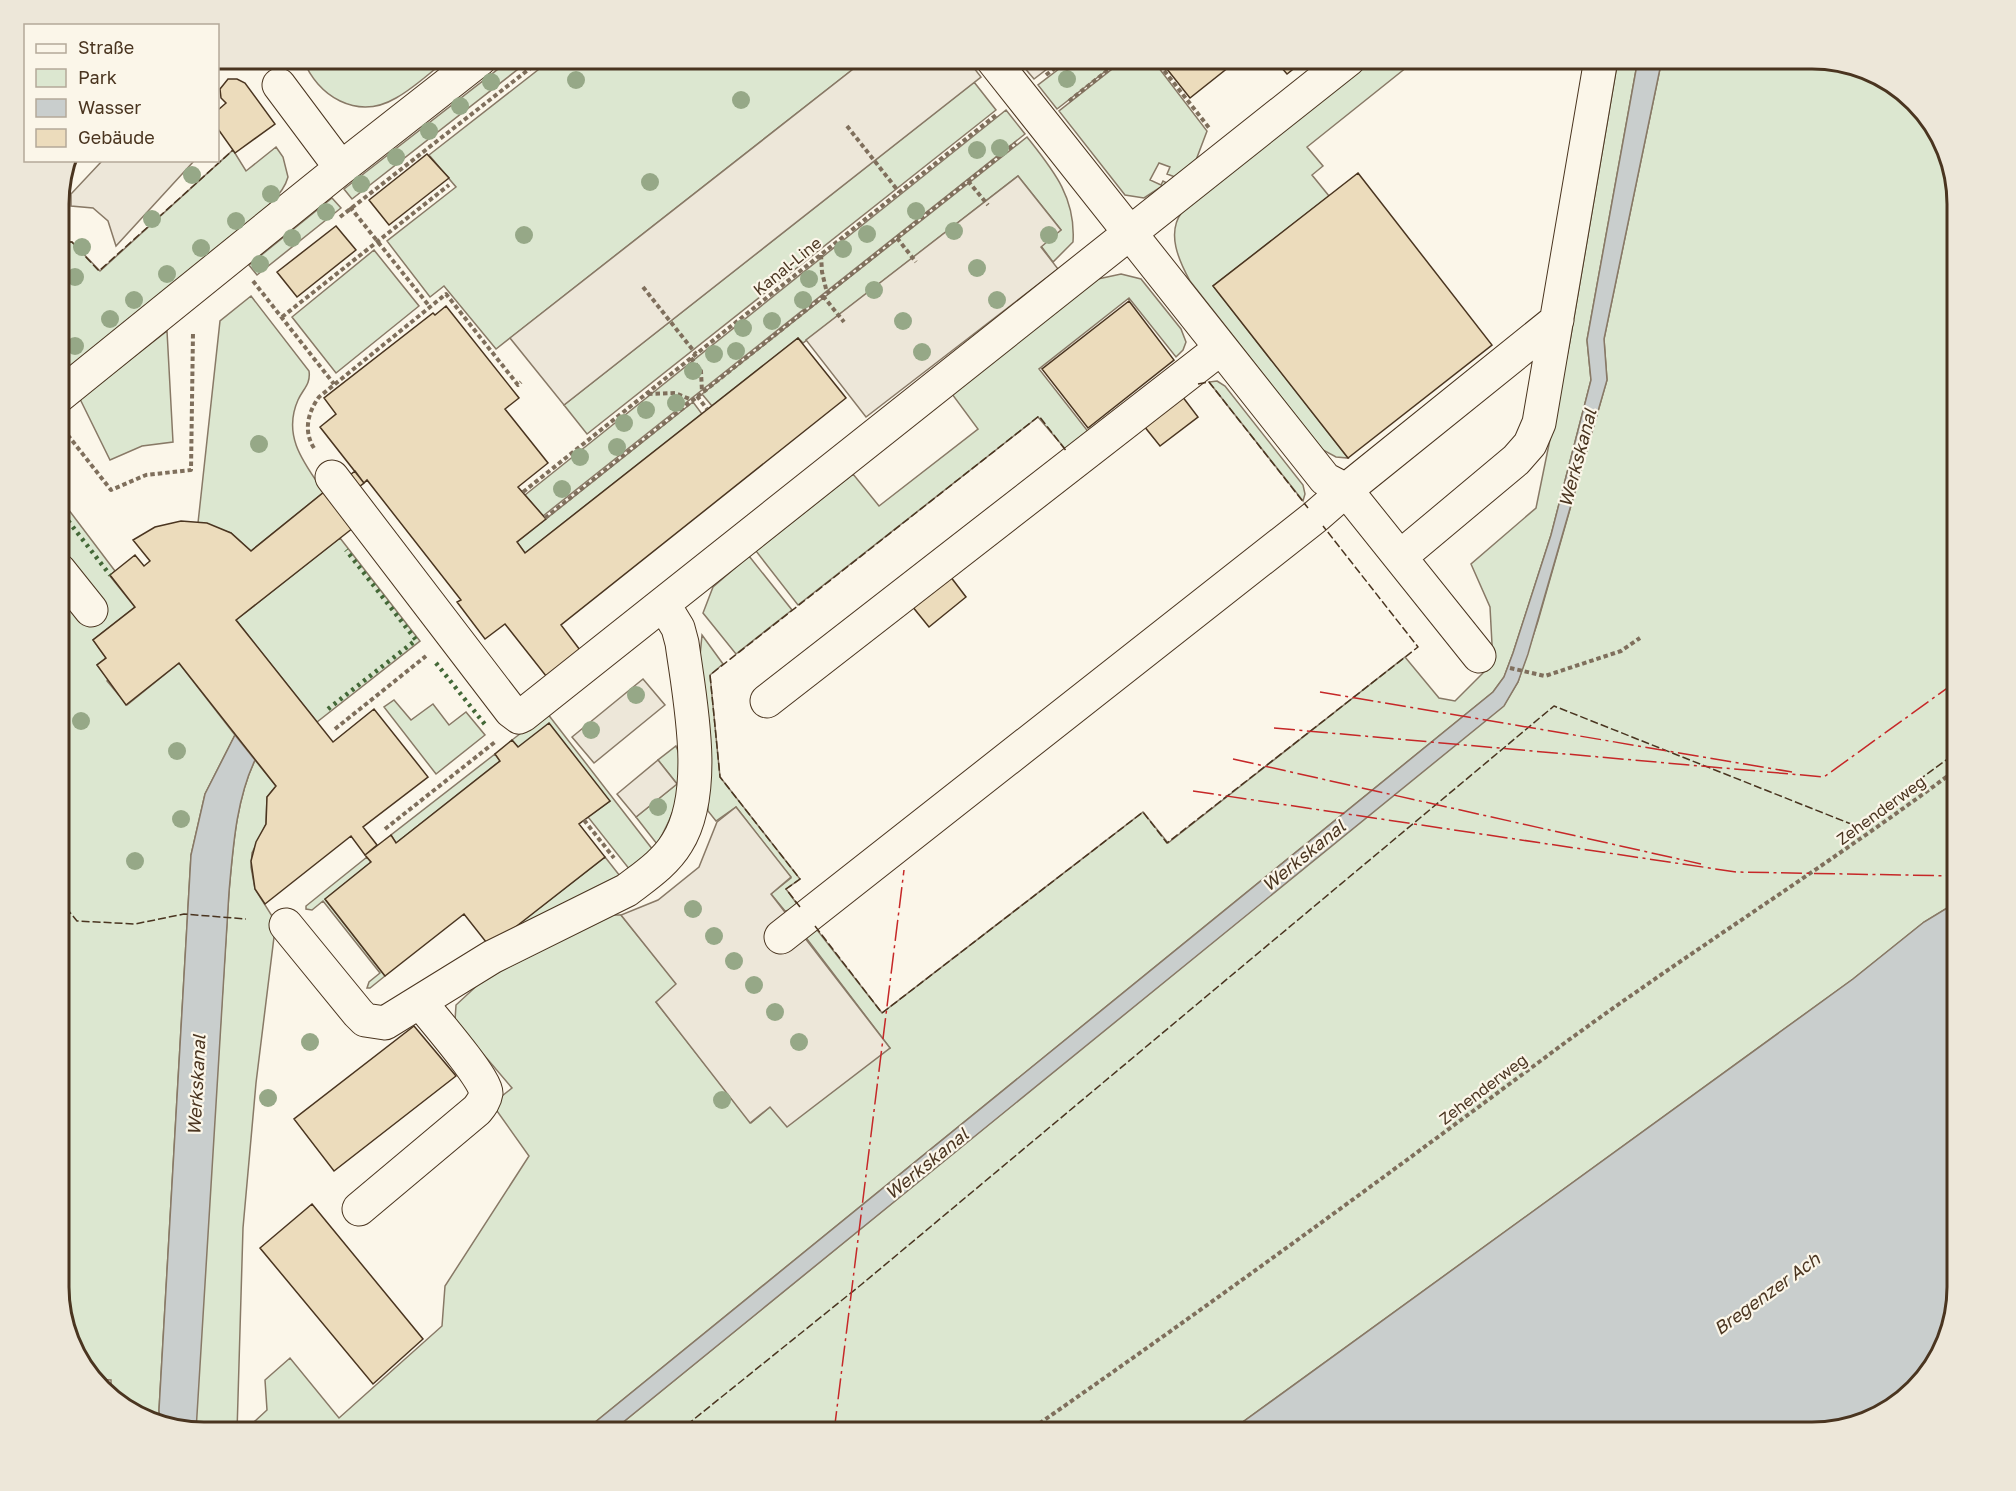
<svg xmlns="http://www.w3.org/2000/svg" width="2016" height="1491" font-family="'Golos Text',sans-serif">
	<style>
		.green { fill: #dce7d0; stroke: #887966; stroke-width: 1.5 }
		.parking { fill: #ede7d9; stroke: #887966; stroke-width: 1.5 }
		.water { fill: #c9cecd; stroke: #887966; stroke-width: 1.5 }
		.building { fill: #ecdcbc; stroke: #4a3520; stroke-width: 1.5 }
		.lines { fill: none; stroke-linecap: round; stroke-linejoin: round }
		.minor-casing { stroke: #4a3520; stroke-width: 35 }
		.path { stroke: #7f6f5c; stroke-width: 4; stroke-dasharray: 4.5 3; stroke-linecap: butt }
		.minor { stroke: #fbf6e9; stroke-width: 33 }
		.hedge { stroke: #436837; stroke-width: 4.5; stroke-dasharray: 3 4.5; stroke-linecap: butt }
		.fence { stroke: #4a3520; stroke-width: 1.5; stroke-dasharray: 8 3; stroke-linecap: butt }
		.power { stroke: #c62828; stroke-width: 1.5; stroke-dasharray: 21 4.5 3 4.5; stroke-linecap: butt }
		.tree { fill: #96a887 }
		.labels { text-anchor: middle; stroke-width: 4.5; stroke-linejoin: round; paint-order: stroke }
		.street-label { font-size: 16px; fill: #4a3520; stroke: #fbf6e9 }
		.water-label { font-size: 18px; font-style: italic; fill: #4a3520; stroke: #fbf6e9 }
		.rim { fill: none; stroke: #4a3520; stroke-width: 3 }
	</style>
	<rect width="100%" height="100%" fill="#fbf6e9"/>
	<path class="green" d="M303,59H447C431,72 414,88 396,98C357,121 317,96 303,59Z
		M511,59H531L352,199L344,189Z
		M552,59H866L496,349L444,286L430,297L387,241L456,187L429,155Z
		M1072,59H1121L1057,109L1038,85Z
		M1125,59H1152L1207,131L1196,160L1175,177L1167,174L1170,167L1159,163L1150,180L1161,185L1163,181L1167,183L1144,198L1125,195L1059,111Z
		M1374,59H1417L1307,147L1323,166L1312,175L1329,196L1213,286L1348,458L1336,457L1323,450L1190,281C1179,261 1166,233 1182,212Z
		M1618,59H1638L1587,340L1591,380L1551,535L1513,653L1504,677L1493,692L583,1432H243L267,1410L265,1380L290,1358L339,1418L442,1326L445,1286L529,1156L492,1104L512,1088L455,1021L456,1005L483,980L613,915H621L677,984L656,1002L751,1123L770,1107L890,1048L807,939L806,936L814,926L882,1013L1143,812L1168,843L1405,657L1439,698L1455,701L1493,663L1490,607L1471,564L1536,508L1570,341Z
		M1662,59H1812L1858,66L1900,88L1942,140L1957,204V902L1924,922L1853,979L1229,1432H611L1504,705L1518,682L1538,621L1607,380L1604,339Z
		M974,82L996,110L587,434L564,405Z
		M1006,110L1025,134L543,516L525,495Z
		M1027,137C1053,170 1076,197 1073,242L1053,262L1041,246L1061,230L1018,176L803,343L798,338L712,406L702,394Z
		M276,147L283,157L288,177C279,210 224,233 204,263L59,378V242H72L100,271L233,150L246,171Z
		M332,198L341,208L257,275L249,265Z
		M374,250L419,306L336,373L292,317Z
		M1121,274L1141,279L1181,329L1186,342L1183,350L1176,357L1129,298L1039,369L1090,434L1067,451L1038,417L798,605L756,551L853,474L879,506L978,429L952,394L1098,279Z
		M251,296L309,371C311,384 303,389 298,400C282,436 304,463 324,492L251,551L231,533L198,523L220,321Z
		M167,331L173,442L142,446L110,460L80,399Z
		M1217,381L1225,386L1303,485L1305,494L1303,501L1209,382Z
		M693,402L702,414L525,553L517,542Z
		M59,497L115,571L110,576L135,607L93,640L106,658L97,665L108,679L107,681L127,705L179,663L235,735L205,794L191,855L159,1410L160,1425L116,1403L111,1397V1380L95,1379L78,1359L59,1296V594L102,605L59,552Z
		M340,538L420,641L317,722L236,620Z
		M749,556L792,610L736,654L703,613L713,587Z
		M702,635L723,664L710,675L720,777L800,879L786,889L800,908L785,911L771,894L791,878L736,807L716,821L708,811L700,656Z
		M394,700L411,720L433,704L449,725L466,712L485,735L436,774L384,707Z
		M547,713L653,850L630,870L588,817L610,801L518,747L512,740Z
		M676,746C691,776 672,818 657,844L636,817L677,784L658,760Z
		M495,754L500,761L396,843L391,835Z
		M255,760L276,786L267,797L266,824L252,853L251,867L255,889L272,916L275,929L256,1083L243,1228L237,1432L196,1431L195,1413L229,892C233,848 236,800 255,760Z
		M367,857L371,862L325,899L385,976L370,988H367L369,982L380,973L323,901L312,910L306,909V906Z
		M605,857L620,876L502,937Z"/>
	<path class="parking" d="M866,59H967L981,77L564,405L510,338Z
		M1017,59H1060L1034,79Z
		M102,161V160L194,161L116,246L108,221L93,208L71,206V194Z
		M1018,176L1061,230L1041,247L1058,269L866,417L806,340Z
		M643,679L665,705L594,763L572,737Z
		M658,760L677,784L636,817L617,794Z
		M736,807L791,877L771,894L890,1048L787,1127L770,1107L750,1123L656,1002L676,984L621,915L658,900L699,867L717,822Z"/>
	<path class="water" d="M1638,59H1662L1604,339L1607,380L1528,654L1518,682L1504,706L611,1432H583L1493,692L1504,677L1513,653L1551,535L1591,380L1587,340Z
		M235,735L255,760C236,800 233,848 229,892L196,1431L160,1425L159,1410L191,855L205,794Z
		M1957,902V1287L1950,1333L1928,1375L1876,1417L1812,1432H1229L1853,979L1924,922Z"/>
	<path class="building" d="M1159,59H1239L1190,98Z
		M1274,59H1306L1287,74Z
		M228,79H237L245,83L275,124L235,153L218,129V110L226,103L221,98L220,89Z
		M427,154L449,178L389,225L369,200Z
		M1358,173L1492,345L1348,458L1213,286Z
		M336,226L356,250L297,297L277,272Z
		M1129,301L1174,360L1088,428L1042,369Z
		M446,306L519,398L505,409L548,463L518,487L546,519L517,542L525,553L798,338L846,398L561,625L583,654L550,681L505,624L485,639L457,602L461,600L367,480L364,483L320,427L336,414L324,398L433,313L435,315Z
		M1182,396L1198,417L1160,446L1144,426Z
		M355,471L364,483L335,505L326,494Z
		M324,492L353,528L236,620L333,742L374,709L428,777L363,827L377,845L365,855L351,836L265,904L255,889L251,861L256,842L266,824L267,797L276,786L179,663L126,705L97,665L106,658L93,640L135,607L110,575L135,555L144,566L150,561L133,540L155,527L181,521L207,523L231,533L251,551Z
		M950,576L966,597L929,627L912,606Z
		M549,723L610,801L579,824L605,857L490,947L464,914L385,976L325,899L371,862L365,855L391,835L396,843L500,761L495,754L512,740L518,747Z
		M414,1026L456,1076L334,1171L294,1119Z
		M312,1204L423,1339L373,1384L260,1248Z"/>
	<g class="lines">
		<g class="minor-casing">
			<path id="minor" d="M992,59L1325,479L1346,490L1557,320
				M279,85L341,168L480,59
				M59,396L341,168
				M332,477L511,711L519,717L523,715L1349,59
				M1400,557L1516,460L1530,444L1539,423L1601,59
				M59,570L91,610
				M767,701L1221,348
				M286,925L358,1013L365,1020L385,1023L492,957L627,890C645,876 665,863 677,843C709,792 690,701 682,643L678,628L664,605
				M781,937L1315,517L1346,490L1479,656
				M359,1209L477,1110C481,1105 485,1100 486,1093C486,1079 432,1017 420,1002"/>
		</g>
		<path class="path" d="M1155,59L1210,129
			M1046,75L1067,59
			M1069,101L1122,59
			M847,126L899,192
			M968,181L988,205
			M350,207L430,307
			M340,217L542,59
			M897,238L916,262
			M821,255L822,272L827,293
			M253,281L334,384
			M643,287L696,354
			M823,296L844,322
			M282,317L449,185
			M691,358L701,371L702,392
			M648,394L675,393L692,400
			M697,396L707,409
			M63,429L111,490L146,475L191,470L193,333
			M314,448C303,431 308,412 319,397L446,294L518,385L521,382
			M523,492L996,115
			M545,518L1016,143
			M1510,668L1545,676L1621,651L1640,638
			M335,729L426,656
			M584,820L614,858
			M385,829L495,742
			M1027,1432C1200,1312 1370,1188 1539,1062C1675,960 1821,871 1957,769"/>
		<use href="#minor" class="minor"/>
		<path class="hedge" d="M59,509L110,575
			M436,663L487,727
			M328,709L416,640L346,550"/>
		<path class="fence" d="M303,59L304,63
			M59,242H72L99,271L233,150
			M1198,384L1209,382L1308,508
			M59,899L77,921L135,924L184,914L246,919
			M800,907L786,889L800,879L720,777L710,675L1039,416L1067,452
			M815,926L882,1013L1143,812L1167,843L1418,647L1323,526
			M678,1432L862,1284L1554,706L1856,826L1957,752"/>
		<path class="power" d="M1320,692L1792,772
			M1274,728L1824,777L1957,681
			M1233,759L1701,864
			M1193,791L1736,872L1957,876
			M834,1432L904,870"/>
	</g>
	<g class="tree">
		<circle cx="1067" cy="79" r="9"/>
		<circle cx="576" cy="80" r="9"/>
		<circle cx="491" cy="82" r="9"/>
		<circle cx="741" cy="100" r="9"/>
		<circle cx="460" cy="106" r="9"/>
		<circle cx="429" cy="131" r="9"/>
		<circle cx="1000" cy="148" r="9"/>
		<circle cx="977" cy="150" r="9"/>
		<circle cx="396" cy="157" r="9"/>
		<circle cx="192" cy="175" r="9"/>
		<circle cx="650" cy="182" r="9"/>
		<circle cx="361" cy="184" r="9"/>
		<circle cx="271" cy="194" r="9"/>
		<circle cx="916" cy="211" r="9"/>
		<circle cx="326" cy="212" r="9"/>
		<circle cx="152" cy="219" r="9"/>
		<circle cx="236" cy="221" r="9"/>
		<circle cx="954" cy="231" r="9"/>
		<circle cx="867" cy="234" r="9"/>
		<circle cx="524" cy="235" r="9"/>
		<circle cx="1049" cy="235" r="9"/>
		<circle cx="292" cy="238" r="9"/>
		<circle cx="82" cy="247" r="9"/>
		<circle cx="201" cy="248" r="9"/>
		<circle cx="843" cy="249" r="9"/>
		<circle cx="260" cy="264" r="9"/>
		<circle cx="977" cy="268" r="9"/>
		<circle cx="167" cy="274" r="9"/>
		<circle cx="75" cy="277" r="9"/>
		<circle cx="809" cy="279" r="9"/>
		<circle cx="874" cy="290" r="9"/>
		<circle cx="134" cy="300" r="9"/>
		<circle cx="803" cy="300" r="9"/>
		<circle cx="997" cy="300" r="9"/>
		<circle cx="110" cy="319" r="9"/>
		<circle cx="772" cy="321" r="9"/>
		<circle cx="903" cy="321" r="9"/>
		<circle cx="743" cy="328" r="9"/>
		<circle cx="75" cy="346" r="9"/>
		<circle cx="736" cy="351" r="9"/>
		<circle cx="922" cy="352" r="9"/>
		<circle cx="714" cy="354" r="9"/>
		<circle cx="693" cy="371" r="9"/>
		<circle cx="676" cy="403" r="9"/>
		<circle cx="646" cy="410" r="9"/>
		<circle cx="624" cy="423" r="9"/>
		<circle cx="259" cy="444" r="9"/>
		<circle cx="617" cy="447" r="9"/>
		<circle cx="580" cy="457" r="9"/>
		<circle cx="562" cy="489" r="9"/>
		<circle cx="636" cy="695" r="9"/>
		<circle cx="81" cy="721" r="9"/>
		<circle cx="591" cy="730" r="9"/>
		<circle cx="177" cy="751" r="9"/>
		<circle cx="658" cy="807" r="9"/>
		<circle cx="181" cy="819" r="9"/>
		<circle cx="135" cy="861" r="9"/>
		<circle cx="693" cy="909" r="9"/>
		<circle cx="714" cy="936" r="9"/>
		<circle cx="734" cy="961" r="9"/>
		<circle cx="754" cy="985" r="9"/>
		<circle cx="775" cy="1012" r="9"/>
		<circle cx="310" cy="1042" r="9"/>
		<circle cx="799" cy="1042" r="9"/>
		<circle cx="268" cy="1098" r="9"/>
		<circle cx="722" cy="1100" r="9"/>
	</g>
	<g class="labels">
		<g class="street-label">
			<text transform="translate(787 266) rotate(-39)" y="6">Kanal-Line</text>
			<text transform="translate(1881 810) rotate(-36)" y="6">Zehenderweg</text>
			<text transform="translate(1483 1089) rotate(-37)" y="6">Zehenderweg</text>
		</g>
		<g class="water-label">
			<text transform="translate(1578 458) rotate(-75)" y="6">Werkskanal</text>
			<text transform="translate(1304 856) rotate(-39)" y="6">Werkskanal</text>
			<text transform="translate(197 1085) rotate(-87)" y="6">Werkskanal</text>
			<text transform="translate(927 1164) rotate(-39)" y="6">Werkskanal</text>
			<text transform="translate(1767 1294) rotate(-36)" y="6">Bregenzer Ach</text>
		</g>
	</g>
	<path d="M0 0H2016V1491H0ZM204 69H1812A135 135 0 0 1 1947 204V1287A135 135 0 0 1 1812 1422H204A135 135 0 0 1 69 1287V204A135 135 0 0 1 204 69Z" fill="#ede7d9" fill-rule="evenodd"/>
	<path class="rim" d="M204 69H1812A135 135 0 0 1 1947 204V1287A135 135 0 0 1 1812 1422H204A135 135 0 0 1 69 1287V204A135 135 0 0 1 204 69Z"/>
	<rect x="24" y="24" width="195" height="138" fill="#fbf6e9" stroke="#b4a999" stroke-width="1.5"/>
	<rect x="36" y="44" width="30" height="9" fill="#fbf6e9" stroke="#b4a999" stroke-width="1.5"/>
	<text x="78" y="54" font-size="18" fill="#4a3520">Straße</text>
	<rect x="36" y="69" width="30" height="18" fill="#dce7d0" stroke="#b4a999" stroke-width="1.5"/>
	<text x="78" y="84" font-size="18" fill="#4a3520">Park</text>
	<rect x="36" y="99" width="30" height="18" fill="#c9cecd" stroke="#b4a999" stroke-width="1.5"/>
	<text x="78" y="114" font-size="18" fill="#4a3520">Wasser</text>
	<rect x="36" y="129" width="30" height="18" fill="#ecdcbc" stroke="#b4a999" stroke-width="1.5"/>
	<text x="78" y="144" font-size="18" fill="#4a3520">Gebäude</text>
</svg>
